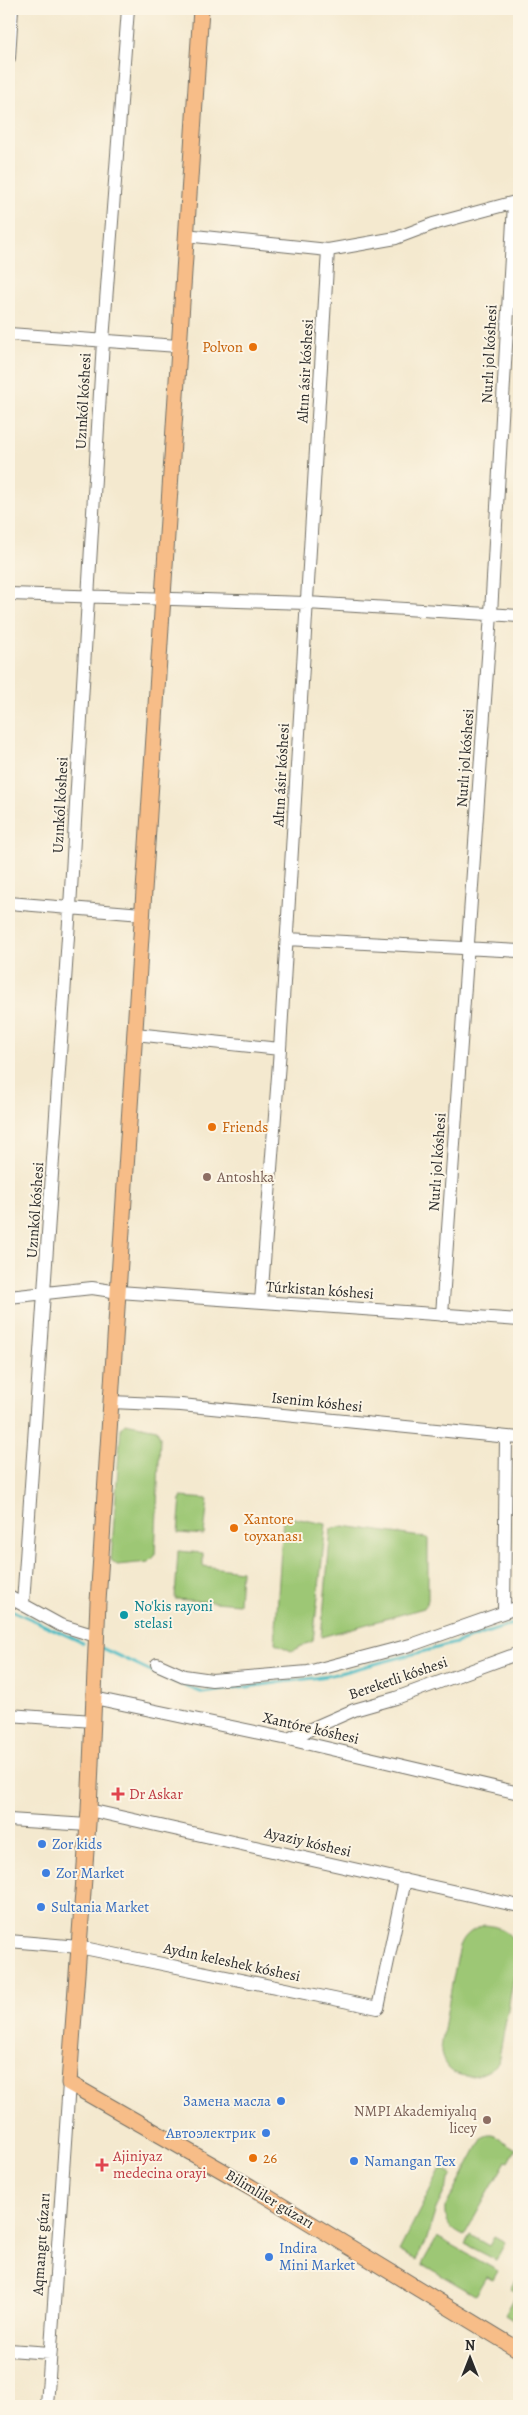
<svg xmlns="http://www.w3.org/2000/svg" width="528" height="2415" font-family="Alegreya,serif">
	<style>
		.green { fill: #9dc774; stroke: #647950 }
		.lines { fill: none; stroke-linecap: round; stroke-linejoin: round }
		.stream { stroke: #4ebcc4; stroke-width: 3 }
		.minor-casing { stroke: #716e64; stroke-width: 14 }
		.major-casing { stroke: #716e64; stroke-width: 17 }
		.minor { stroke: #fff; stroke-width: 12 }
		.major { stroke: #f7bd88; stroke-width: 15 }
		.food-dot { fill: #e8710a; stroke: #fcf5e5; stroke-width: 2 }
		.education-dot { fill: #8d6e63; stroke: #fcf5e5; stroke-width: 2 }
		.culture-dot { fill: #0f9aa8; stroke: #fcf5e5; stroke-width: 2 }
		.health-dot { fill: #e0444e; stroke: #fcf5e5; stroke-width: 2 }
		.shop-dot { fill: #3f7fe0; stroke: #fcf5e5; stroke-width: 2 }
		.labels { text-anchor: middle; stroke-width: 4; stroke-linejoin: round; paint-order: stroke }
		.food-label { font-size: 15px; fill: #c56008; stroke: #fcf5e5; text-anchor: start }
		.street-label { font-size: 15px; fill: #2b2b2b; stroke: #fcf5e5 }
		.education-label { font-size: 15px; fill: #785e54; stroke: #fcf5e5; text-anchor: start }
		.culture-label { font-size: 15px; fill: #0d838f; stroke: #fcf5e5; text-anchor: start }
		.health-label { font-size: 15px; fill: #be3a42; stroke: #fcf5e5; text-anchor: start }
		.shop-label { font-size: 15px; fill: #366cbe; stroke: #fcf5e5; text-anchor: start }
	</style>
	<rect width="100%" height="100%" fill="#fcf5e5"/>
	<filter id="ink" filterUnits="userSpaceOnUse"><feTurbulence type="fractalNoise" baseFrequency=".02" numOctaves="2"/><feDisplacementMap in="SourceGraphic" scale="10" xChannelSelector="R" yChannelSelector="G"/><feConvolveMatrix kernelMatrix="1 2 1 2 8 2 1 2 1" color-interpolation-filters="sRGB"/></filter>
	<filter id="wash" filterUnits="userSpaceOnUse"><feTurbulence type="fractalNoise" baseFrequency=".0096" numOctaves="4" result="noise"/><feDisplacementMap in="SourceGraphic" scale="20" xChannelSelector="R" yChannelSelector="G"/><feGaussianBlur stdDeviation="1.12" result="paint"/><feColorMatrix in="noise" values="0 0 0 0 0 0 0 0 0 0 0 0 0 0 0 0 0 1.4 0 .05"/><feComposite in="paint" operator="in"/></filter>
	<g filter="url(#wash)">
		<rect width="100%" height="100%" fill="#f4e9cf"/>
		<path class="green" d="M125,1423L157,1429L160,1437L155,1556L149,1562L117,1565L111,1560L121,1427Z
			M181,1497L208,1499L204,1535L178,1533Z
			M283,1516L326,1524L313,1641L291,1651L275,1643Z
			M344,1526L428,1538V1600L424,1608L321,1637L331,1529Z
			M178,1551L203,1553V1566L241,1571L239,1604L175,1599Z
			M484,1925C503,1926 515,1935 518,1955L498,2063C481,2081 447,2083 441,2053C440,2047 457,1953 461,1944C465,1934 474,1929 484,1925Z
			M488,2135H493L516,2149L509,2162L506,2161L464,2236C449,2229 445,2222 446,2206L483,2137Z
			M441,2168L453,2174L436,2209L426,2242L416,2260L399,2251Z
			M470,2235L489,2246L494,2237L505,2243L496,2260L465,2244Z
			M437,2237L498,2271L493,2280L486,2277L475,2295L422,2264Z
			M516,2279L519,2281V2324L505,2315L517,2293L510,2289Z"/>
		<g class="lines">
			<path class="stream" d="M9,1609L83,1643
				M102,1648L170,1680L203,1693L328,1676L456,1643L519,1622"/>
		</g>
	</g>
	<g filter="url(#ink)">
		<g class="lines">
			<g class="minor-casing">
				<path id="minor" d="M9,58L12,9
					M185,235L328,250L396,238L433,224L519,201
					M9,334L178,346
					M9,594L307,603L519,616
					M9,903L142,914
					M287,939L519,951
					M135,1034L280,1049
					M9,1297L92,1288L119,1292L519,1320
					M261,1302L280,1049L328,250
					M442,1315L491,614L514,203
					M111,1402L181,1405L519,1438
					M9,1597L60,1625L96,1636
					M23,1604L70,907L103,341L128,9
					M504,1612L506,1437
					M157,1664L184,1676L212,1680L308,1672L414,1644L519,1607
					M94,1698L288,1739L519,1793
					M9,1715L93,1721
					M288,1739L354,1710L396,1698L519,1653
					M89,1810L519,1906
					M9,1820L88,1825
					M9,1941L79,1947L378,2008L405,1880
					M9,2350L50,2353
					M47,2406L69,2083"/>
			</g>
			<g class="major-casing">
				<path id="major" d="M201,9L98,1602L89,1810L69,2083L251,2187L519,2350"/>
			</g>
			<use href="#minor" class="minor"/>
			<use href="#major" class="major"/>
		</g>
	</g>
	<g class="food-dot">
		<circle cx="253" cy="347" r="5"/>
		<circle cx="212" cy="1127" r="5"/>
		<circle cx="234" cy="1528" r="5"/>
		<circle cx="253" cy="2158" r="5"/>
	</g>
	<g class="education-dot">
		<circle cx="207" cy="1177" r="5"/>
		<circle cx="487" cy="2120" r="5"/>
	</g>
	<circle class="culture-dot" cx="124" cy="1615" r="5"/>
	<g class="health-dot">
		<path d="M115.5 1786.5h5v5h5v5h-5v5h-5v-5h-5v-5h5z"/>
		<path d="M99.5 2157.5h5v5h5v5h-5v5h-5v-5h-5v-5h5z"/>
	</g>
	<g class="shop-dot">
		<circle cx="42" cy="1844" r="5"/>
		<circle cx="46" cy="1873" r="5"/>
		<circle cx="41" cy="1907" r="5"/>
		<circle cx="281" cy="2101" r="5"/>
		<circle cx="266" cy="2133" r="5"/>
		<circle cx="354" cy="2161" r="5"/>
		<circle cx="269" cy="2257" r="5"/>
	</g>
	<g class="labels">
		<g class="food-label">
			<text x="243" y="352" text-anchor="end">Polvon</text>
			<text x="222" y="1132">Friends</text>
			<text x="244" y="1524">Xantore<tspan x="244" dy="17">toyxanası</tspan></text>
			<text x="263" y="2163">26</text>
		</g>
		<g class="street-label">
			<text transform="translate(489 354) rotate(-87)" y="5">Nurlı jol kóshesi</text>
			<text transform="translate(305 371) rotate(-87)" y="5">Altın ásir kóshesi</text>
			<text transform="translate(83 401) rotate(-87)" y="5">Uzınkól kóshesi</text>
			<text transform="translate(465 758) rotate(-86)" y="5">Nurlı jol kóshesi</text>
			<text transform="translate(281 775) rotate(-87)" y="5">Altın ásir kóshesi</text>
			<text transform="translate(60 805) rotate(-87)" y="5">Uzınkól kóshesi</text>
			<text transform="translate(437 1162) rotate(-86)" y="5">Nurlı jol kóshesi</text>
			<text transform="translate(35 1210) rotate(-86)" y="5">Uzınkól kóshesi</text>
			<text transform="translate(320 1290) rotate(4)" y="5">Túrkistan kóshesi</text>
			<text transform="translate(317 1402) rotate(6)" y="5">Isenim kóshesi</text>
			<text transform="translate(398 1678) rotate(-19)" y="5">Bereketli kóshesi</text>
			<text transform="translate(311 1728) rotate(13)" y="5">Xantóre kóshesi</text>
			<text transform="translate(308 1842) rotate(13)" y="5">Ayaziy kóshesi</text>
			<text transform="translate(232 1962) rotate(12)" y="5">Aydın keleshek kóshesi</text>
			<text transform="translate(270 2199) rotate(31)" y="5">Bilimliler gúzarı</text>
			<text transform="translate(41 2244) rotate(-86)" y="5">Aqmangıt gúzarı</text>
		</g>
		<g class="education-label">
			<text x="217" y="1182">Antoshka</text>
			<text x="477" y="2116" text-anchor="end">NMPI Akademiyalıq<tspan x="477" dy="17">licey</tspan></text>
		</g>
		<g class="culture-label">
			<text x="134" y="1611">No'kis rayoni<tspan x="134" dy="17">stelasi</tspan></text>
		</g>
		<g class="health-label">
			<text x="129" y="1799">Dr Askar</text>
			<text x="113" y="2161">Ajiniyaz<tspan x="113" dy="17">medecina orayi</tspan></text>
		</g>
		<g class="shop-label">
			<text x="52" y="1849">Zor kids</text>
			<text x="56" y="1878">Zor Market</text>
			<text x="51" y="1912">Sultania Market</text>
			<text x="271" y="2106" text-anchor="end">Замена масла</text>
			<text x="256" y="2138" text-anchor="end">Автоэлектрик</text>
			<text x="364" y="2166">Namangan Tex</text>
			<text x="279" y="2253">Indira<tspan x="279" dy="17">Mini Market</tspan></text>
		</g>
	</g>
	<rect width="528" height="2415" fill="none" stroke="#fcf5e5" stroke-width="30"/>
	<g transform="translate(470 2358)" stroke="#fcf5e5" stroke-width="4" paint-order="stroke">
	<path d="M0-4L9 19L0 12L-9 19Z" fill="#2b2b2b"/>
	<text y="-8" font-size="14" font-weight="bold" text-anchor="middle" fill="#2b2b2b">N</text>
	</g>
</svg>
